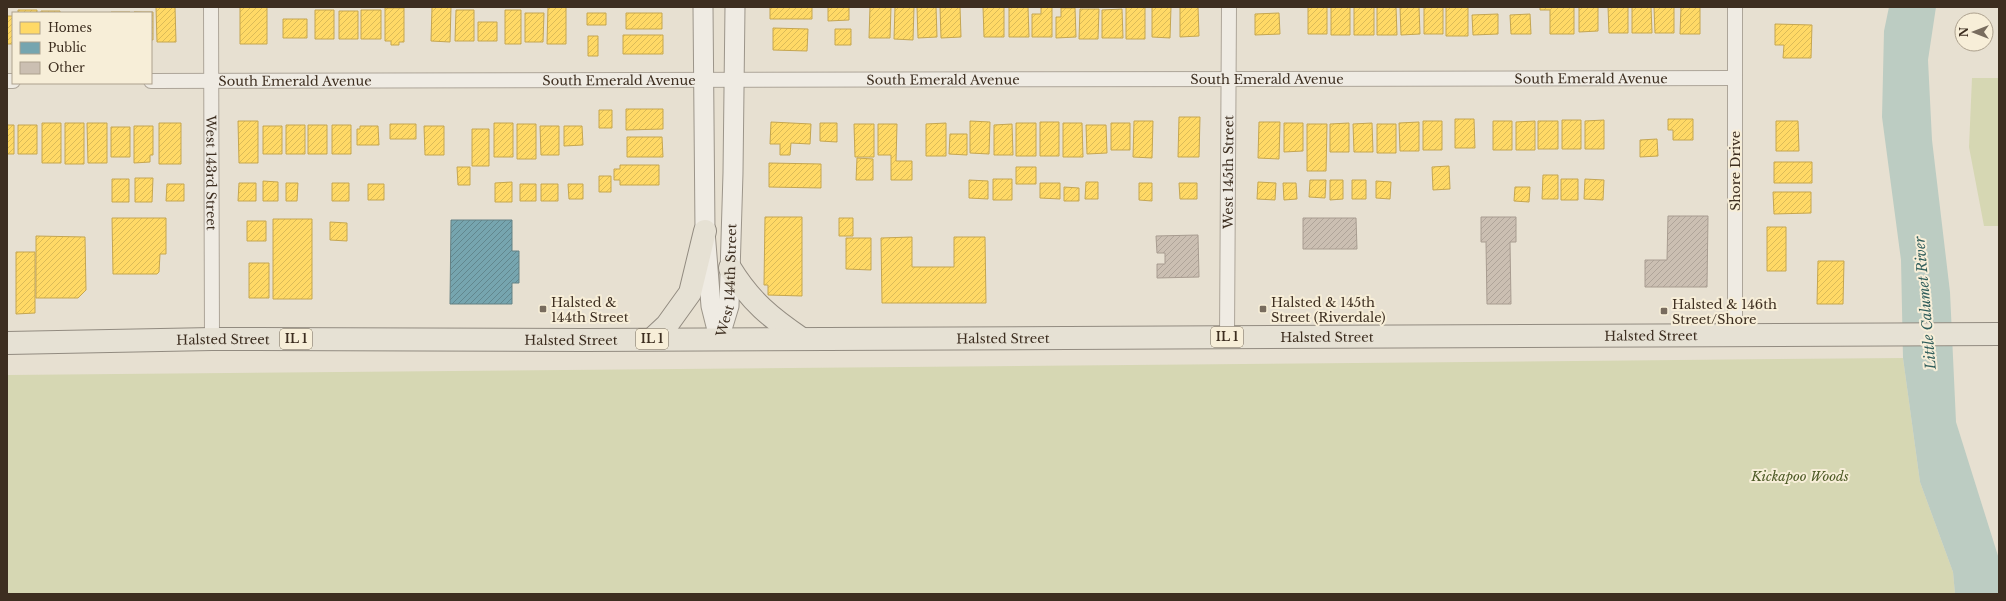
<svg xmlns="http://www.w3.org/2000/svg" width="2006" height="601" font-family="'Libre Baskerville',serif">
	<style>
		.green { fill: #d6d7b3 }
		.water { fill: #bcccc2 }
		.homes { fill: url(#homes-hatch); stroke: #c5a651 }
		.public { fill: url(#public-hatch); stroke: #658184 }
		.building { fill: url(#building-hatch); stroke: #a89c90 }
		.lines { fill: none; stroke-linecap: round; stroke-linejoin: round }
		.street-casing { stroke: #ada599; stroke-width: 16 }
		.secondary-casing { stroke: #9c958a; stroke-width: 21 }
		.primary-casing { stroke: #928b80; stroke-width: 24 }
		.street { stroke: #efebe3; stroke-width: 14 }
		.secondary { stroke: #efebe3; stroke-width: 19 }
		.primary { stroke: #e6e1d4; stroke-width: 22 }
		.poi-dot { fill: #786c5e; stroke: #f7eed8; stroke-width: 1.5 }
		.labels { text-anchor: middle; stroke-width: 4; stroke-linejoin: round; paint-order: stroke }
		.shield { fill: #f7eed8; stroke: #756857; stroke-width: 1 }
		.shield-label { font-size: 12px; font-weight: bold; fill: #3d2e20 }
		.street-label { font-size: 13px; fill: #3d2e20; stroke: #f7eed8 }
		.poi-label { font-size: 13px; fill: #3d2e20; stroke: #f7eed8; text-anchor: start }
		.park-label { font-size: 13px; font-style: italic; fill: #4d5a26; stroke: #f7eed8 }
		.water-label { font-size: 14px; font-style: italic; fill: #2f5d5a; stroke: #f7eed8 }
	</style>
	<defs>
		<pattern id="homes-hatch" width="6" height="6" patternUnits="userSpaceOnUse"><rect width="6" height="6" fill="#ffd966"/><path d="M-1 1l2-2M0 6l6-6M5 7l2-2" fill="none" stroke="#dbbb58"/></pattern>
		<pattern id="public-hatch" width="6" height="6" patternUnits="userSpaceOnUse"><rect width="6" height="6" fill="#76a5af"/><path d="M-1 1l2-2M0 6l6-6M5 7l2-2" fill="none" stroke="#62878e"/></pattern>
		<pattern id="building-hatch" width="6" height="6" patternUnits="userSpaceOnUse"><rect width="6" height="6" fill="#cbbfb2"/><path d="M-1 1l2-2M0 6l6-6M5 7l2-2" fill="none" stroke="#afa499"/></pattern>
	</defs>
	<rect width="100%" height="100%" fill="#e7e0d1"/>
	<path class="green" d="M1972,78H1999V226H1984L1969,147Z
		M1903,358L1920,482L1953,572L1955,594H7V375Z"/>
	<path class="water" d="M1889,7H1936L1928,60L1932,140L1950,292L1956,422L1999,559V594H1955L1953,572L1920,482L1903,358L1901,260L1882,117L1884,31Z"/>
	<path class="homes" d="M156,7H175L176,42H157Z
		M240,7H267V44H240Z
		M432,7H451L450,42L431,41Z
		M548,7H566V44H547Z
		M770,7H812V19H770Z
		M828,7H849V20L828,21Z
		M870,7H891L890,38H869Z
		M895,7H914L913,40L894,39Z
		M917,7H936L937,37L918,38Z
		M940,7H960L961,37L941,38Z
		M983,7H1004V37H984Z
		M1009,7H1028L1029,37H1009Z
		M1041,7H1052V37H1032V14H1041Z
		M1126,7H1145V39H1126Z
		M1152,7H1171L1170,38L1152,37Z
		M1180,7H1198L1199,36L1180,37Z
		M1308,7H1327V34H1308Z
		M1331,7H1350V35H1331Z
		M1354,7H1374V35H1354Z
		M1377,7H1396L1397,35H1377Z
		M1400,7H1419L1420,34L1401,35Z
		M1424,7H1443V34H1424Z
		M1446,7H1468V36H1446Z
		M1540,7H1574V34H1550V10H1540Z
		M1579,7H1598V31L1579,32Z
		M1608,7H1628V33H1609Z
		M1632,7H1651L1652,33H1632Z
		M1654,7H1674V33H1655Z
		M1681,7H1700V34H1680Z
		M385,8H404V42H399V45H391V41H385Z
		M1061,8H1075L1076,37L1056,38V17H1061Z
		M1080,9H1099L1098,39H1079Z
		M1122,9L1123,38H1102V10Z
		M18,10H37V13H18Z
		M315,10H334V39H315Z
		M361,10H381V39H361Z
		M456,10H474V41H455Z
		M505,10H521V44H505Z
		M41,11H60V13H41Z
		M339,11H358V39H339Z
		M111,12H130V13H111Z
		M134,12H153V40H151V13Z
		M525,13H544L543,42H525Z
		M587,13H606V25H587Z
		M626,13H662V29H626Z
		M1279,13L1280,34L1255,35V14Z
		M1498,14V34L1473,35L1472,15Z
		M1530,14L1531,34H1511L1510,15Z
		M7,16H13V44H7Z
		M283,19H307V38H283Z
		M478,22H497V41H478Z
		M1775,24L1812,25L1811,58H1783L1784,45H1775Z
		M773,28L808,29L807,51L773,50Z
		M835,29H851V45H835Z
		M623,35H663V54H623Z
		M588,36H598V56H588Z
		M626,109H663V129L626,130Z
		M599,110H612V128H599Z
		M1179,117H1200L1199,157H1178Z
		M1455,119H1474L1475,148H1455Z
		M1668,119H1693V140H1673V130H1668Z
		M1562,120H1581V149H1562Z
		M1604,120V149H1585V121Z
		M238,121H258V163H239Z
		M970,121L990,122L989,154L970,153Z
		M1134,121H1153L1152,158L1133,157Z
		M1423,121H1442V150H1423Z
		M1493,121H1512V150H1493Z
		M1535,121V150H1516V122Z
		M1538,121H1558V149H1538Z
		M1776,121H1798L1799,151H1776Z
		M771,122L811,124L810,144L791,143L790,155H780V144H770Z
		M1040,122H1059V156H1040Z
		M1259,122H1280L1279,159L1258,158Z
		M1419,122V151H1400L1399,123Z
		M42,123H61V163H42Z
		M65,123H84V164H65Z
		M87,123H107V163H88Z
		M159,123H181V164H159Z
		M494,123H513V157H494Z
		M820,123H837V142L820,141Z
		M946,123V156H926V124Z
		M1016,123H1036V156H1016Z
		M1063,123H1082L1083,157H1063Z
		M1111,123H1130V150H1111Z
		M1284,123H1303V151L1284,152Z
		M1349,123V152H1330V124Z
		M1372,123L1373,152H1354L1353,124Z
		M390,124H416V139H390Z
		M517,124H536V159H517Z
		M854,124H874V157H855Z
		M878,124H897L896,161H912V180H891V155H878Z
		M1012,124L1013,155H994V125Z
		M1307,124H1327L1326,171H1307Z
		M1377,124H1396V153H1377Z
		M7,125H14V154H7Z
		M18,125H37V154H18Z
		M286,125H305V154H286Z
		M308,125H327V154H308Z
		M332,125H351V154H332Z
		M1086,125H1106L1107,153L1087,154Z
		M134,126H153V155H150V162L134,163Z
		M263,126H282V154H263Z
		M360,126H378L379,145H357V129H360Z
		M424,126H444V155H425Z
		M540,126H559V155H541Z
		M564,126H582L583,145L564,146Z
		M111,127H130V157H111Z
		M472,129H489V166H472Z
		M950,134H967V155L949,154Z
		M627,137H662L663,157H627Z
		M1657,139L1658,156L1640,157V140Z
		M857,158L873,159V180H856Z
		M1774,162H1812V183H1774Z
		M769,163L821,164V188L769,187Z
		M620,165H659V185H620V180H614V169H620Z
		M1449,166L1450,189L1433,190L1432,167Z
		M457,167H470V185H458Z
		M1016,167H1036V184H1016Z
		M1543,175H1558V199H1542Z
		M599,176H611V192H599Z
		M135,178H153L152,202H135Z
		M112,179H129V202H112Z
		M993,179H1012V200H993Z
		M1561,179H1578V200H1561Z
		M1585,179L1604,180L1603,200L1584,199Z
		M969,180L988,181V199L969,198Z
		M1310,180H1326L1325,198L1309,197Z
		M1330,180H1343V199L1330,200Z
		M1352,180H1366V199H1352Z
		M263,181L278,182V201H263Z
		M1376,181L1391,182L1390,199L1376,198Z
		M512,182V202H495V183Z
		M1086,182H1098V199H1085Z
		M1258,182L1276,183L1275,200L1257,199Z
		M239,183H256V201H238Z
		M286,183H298L297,201H286Z
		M332,183H349V201H332Z
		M1040,183H1060V199L1040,198Z
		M1139,183H1152V201L1139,200Z
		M1179,183H1197V199H1180Z
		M1283,183H1296L1297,199L1284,200Z
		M167,184H184V201H166Z
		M368,184H384V200H368Z
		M520,184H536V201H520Z
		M541,184H558V201H541Z
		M568,184H583V199H569Z
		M1064,187L1079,188V201H1064Z
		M1515,187H1530L1529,202L1514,201Z
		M1773,192H1811V213L1774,214Z
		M765,217H802V296L768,295V285H764Z
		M112,218H166V254H160L159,272L157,274H113Z
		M839,218H853V236H839Z
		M273,219H312V299H273Z
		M247,221H266V241H247Z
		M330,222L347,223V241L330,240Z
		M1767,227H1786V271H1767Z
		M36,236L85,237L86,290L78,298H36Z
		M912,237V267H954V237H985L986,303H882L881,238Z
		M846,238H871V270L846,269Z
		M16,252H35V313L16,314Z
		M1818,261H1844L1843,304H1817Z
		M249,263H269V298H249Z"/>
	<path class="public" d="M451,220H512V251H519V283H512V304H450Z"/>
	<path class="building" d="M1668,216H1708L1707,287H1645V260H1667Z
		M1481,217H1516V242H1510L1511,304H1487L1486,242H1481Z
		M1303,218H1356L1357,249H1303Z
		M1198,235L1199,277L1157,278V264H1165V253H1157L1156,236Z"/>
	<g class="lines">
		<g class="street-casing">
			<g id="street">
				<path id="s1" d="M211,7L212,339"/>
				<path d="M1735,7V335"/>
				<path d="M7,81H13"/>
				<path id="s2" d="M151,81L1735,78"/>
				<path id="s3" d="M1227,337L1229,7"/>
			</g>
		</g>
		<g class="secondary-casing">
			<g id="secondary">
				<path d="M703,7L705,231L711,306L719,338"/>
				<path id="s4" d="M719,339L729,306L733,173L735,7"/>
			</g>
		</g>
		<g class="primary-casing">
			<g id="primary">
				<path d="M730,268C750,301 771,318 802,339"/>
				<path d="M652,339L667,325L690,293L705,231"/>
				<path id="s5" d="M7,343L212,339L585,340L1999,334"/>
			</g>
		</g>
		<use href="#street" class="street"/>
		<use href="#secondary" class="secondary"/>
		<use href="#primary" class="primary"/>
	</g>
	<g class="poi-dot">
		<rect x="539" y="305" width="8" height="8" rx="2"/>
		<rect x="1259" y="305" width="8" height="8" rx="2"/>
		<rect x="1660" y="307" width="8" height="8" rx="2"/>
	</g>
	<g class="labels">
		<g class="shield">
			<rect x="1211" y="327" width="32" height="20" rx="3"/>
			<rect x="280" y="329" width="32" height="20" rx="3"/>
			<rect x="636" y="329" width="32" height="20" rx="3"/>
		</g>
		<g class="shield-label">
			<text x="1227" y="341">IL 1</text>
			<text x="296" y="343">IL 1</text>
			<text x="652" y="343">IL 1</text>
		</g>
		<g class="street-label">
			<text dy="5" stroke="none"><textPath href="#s2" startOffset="1440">South Emerald Avenue</textPath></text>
			<text dy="5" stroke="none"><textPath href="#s2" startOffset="1116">South Emerald Avenue</textPath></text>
			<text dy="5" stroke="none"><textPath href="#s2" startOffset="468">South Emerald Avenue</textPath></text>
			<text dy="5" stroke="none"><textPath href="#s2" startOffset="792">South Emerald Avenue</textPath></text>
			<text dy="5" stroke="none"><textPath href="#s2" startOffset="144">South Emerald Avenue</textPath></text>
			<text transform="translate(1735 171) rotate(-90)" y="5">Shore Drive</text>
			<text dy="5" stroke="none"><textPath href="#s3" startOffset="165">West 145th Street</textPath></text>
			<text dy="5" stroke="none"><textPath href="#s1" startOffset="166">West 143rd Street</textPath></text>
			<text dy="5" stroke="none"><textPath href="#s4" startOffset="60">West 144th Street</textPath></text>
			<text dy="5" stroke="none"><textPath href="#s5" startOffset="1644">Halsted Street</textPath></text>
			<text dy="5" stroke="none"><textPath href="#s5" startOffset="1320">Halsted Street</textPath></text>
			<text dy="5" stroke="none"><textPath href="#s5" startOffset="996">Halsted Street</textPath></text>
			<text dy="5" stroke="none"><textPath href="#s5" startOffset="216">Halsted Street</textPath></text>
			<text dy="5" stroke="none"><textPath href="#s5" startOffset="564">Halsted Street</textPath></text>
		</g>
		<g class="poi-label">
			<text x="551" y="307">Halsted &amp;<tspan x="551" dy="15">144th Street</tspan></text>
			<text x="1271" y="307">Halsted &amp; 145th<tspan x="1271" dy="15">Street (Riverdale)</tspan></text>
			<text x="1672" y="309">Halsted &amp; 146th<tspan x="1672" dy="15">Street/Shore</tspan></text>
		</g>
		<g class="park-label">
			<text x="1800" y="481">Kickapoo Woods</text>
		</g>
		<g class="water-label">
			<text transform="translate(1925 303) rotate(-95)" y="5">Little Calumet River</text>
		</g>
	</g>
	<rect width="2006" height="601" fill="none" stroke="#3d2e20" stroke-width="16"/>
	<rect x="12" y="12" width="140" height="72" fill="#f7eed8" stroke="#ada18e"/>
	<rect x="20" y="22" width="20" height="12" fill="#ffd966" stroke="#ada18e"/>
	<text x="48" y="32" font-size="12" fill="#3d2e20">Homes</text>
	<rect x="20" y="42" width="20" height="12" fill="#76a5af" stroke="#ada18e"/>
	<text x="48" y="52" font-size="12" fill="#3d2e20">Public</text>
	<rect x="20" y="62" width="20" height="12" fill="#cbbfb2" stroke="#ada18e"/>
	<text x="48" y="72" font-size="12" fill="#3d2e20">Other</text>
	<g transform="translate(1974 32) rotate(270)"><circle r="19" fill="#f7eed8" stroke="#ada18e"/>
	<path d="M0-3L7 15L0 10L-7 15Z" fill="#786c5e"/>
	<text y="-6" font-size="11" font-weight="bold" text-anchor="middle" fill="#3d2e20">N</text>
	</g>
</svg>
